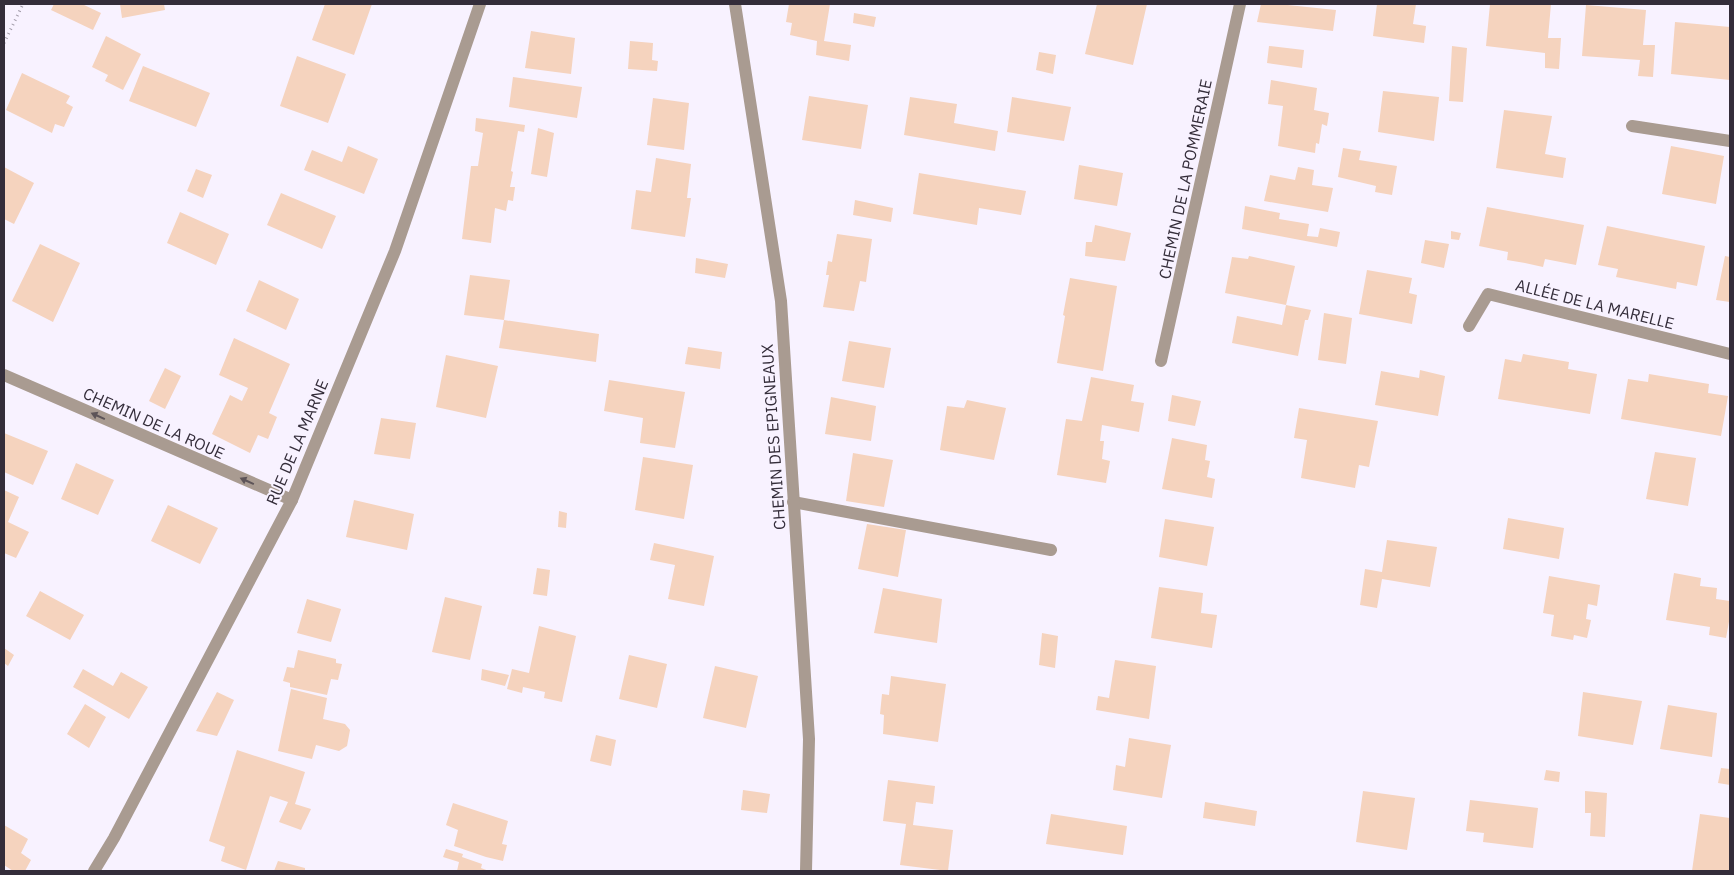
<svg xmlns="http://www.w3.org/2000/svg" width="1734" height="875" font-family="'IBM Plex Sans',sans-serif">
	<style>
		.building { fill: #f5d3be }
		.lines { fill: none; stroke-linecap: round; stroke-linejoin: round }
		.path { stroke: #a09aa7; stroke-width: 3; stroke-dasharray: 1 4; stroke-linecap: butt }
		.service { stroke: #a99b91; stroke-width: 12 }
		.minor { stroke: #a99b91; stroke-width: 12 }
		.tertiary { stroke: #a99b91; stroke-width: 12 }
		.oneway { fill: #5d5458 }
		.labels { text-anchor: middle; stroke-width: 4; stroke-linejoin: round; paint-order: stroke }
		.street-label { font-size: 16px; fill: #342d3a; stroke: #f8f2ff }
	</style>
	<rect width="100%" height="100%" fill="#f8f2ff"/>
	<path class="building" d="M54,4H82L101,13L93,30L51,10Z
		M120,4H164L165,10L122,18Z
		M325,4H372L354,55L312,40Z
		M789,4H830L824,41L851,45L849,61L816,55L817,41L790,35L792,23L786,22Z
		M1097,4H1147L1133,65L1085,54Z
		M1261,4H1278L1336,10L1333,31L1257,22Z
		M1377,4H1416L1413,24L1426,26L1424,43L1373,36Z
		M1490,4H1551L1548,38H1561L1559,69L1545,68V53L1486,46Z
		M1586,5L1646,10L1643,45H1655L1653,77L1638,76L1640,60L1582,56Z
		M854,13L876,17L874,27L853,23Z
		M1675,22L1730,27V80L1671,74Z
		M531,31L575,38L571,74L525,68Z
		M106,36L141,54L123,90L105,81L108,75L92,67Z
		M630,41L653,43L652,60L658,61L657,71L628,69Z
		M1269,46L1304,50L1302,68L1267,63Z
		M1452,46L1467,48L1463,102L1449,101Z
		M1039,52L1056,55L1053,74L1036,70Z
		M297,56L346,74L328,123L280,106Z
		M143,66L210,93L196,127L129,101Z
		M22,73L70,96L66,103L73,107L64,127L55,124L52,133L6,110Z
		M513,77L582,87L577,118L509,107Z
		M1271,80L1317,88L1314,110L1329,113L1327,126L1322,124L1319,144L1316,143L1315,153L1278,146L1283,106L1268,104Z
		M1383,91L1439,97L1434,141L1378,132Z
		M809,96L868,105L861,149L802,140Z
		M910,97L957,104L954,123L998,131L995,151L904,135Z
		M1012,97L1071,107L1064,141L1007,132Z
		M653,98L689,103L684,150L647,145Z
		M1504,110L1552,116L1545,154L1566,158L1563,178L1496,168Z
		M476,118L525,125L524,132L518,131L511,171L513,172L510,187H515L513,201L508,200L506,211L495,208L491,243L462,239L471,166H478L483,133L475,131Z
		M538,128L554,133L547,177L531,174Z
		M348,146L378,159L364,194L304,170L312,150L342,162Z
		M1671,146L1724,156L1716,204L1662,194Z
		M1343,148L1361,151L1359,160L1397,166L1392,195L1375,192L1376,186L1338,177Z
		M656,158L691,164L687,198H691L685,237L631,229L636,190L651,192Z
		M1079,165L1123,173L1117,206L1074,199Z
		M4,167L34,183L14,224L4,219Z
		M1298,167L1314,170L1312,185L1333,188L1328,212L1264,201L1270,175L1295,180Z
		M196,169L212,175L203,198L187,191Z
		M919,173L1026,191L1021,215L979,208L977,225L913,214Z
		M281,193L336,216L322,249L267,225Z
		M855,200L893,208L891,222L853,215Z
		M1245,206L1280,213L1279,219L1309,224L1307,236L1318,237L1320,228L1340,232L1337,247L1242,229Z
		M1487,207L1584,225L1576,265L1545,259L1543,267L1525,263L1507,260L1508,252L1479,246Z
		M180,212L229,234L216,265L167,243Z
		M1095,225L1131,233L1125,261L1085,256L1086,242H1092Z
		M1607,226L1705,246L1697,286L1677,282L1676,289L1616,277L1618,269L1598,265Z
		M1451,231L1461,233L1459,240L1451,239Z
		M837,234L872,239L866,282L860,281L854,311L823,307L829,275H826L828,261L832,262Z
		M1425,240L1449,244L1444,268L1421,263Z
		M40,244L80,263L53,322L12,301Z
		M1249,256L1295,266L1286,305L1225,293L1232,257L1248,259Z
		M1725,256L1730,257V302L1716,300Z
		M696,258L728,264L725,278L695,273Z
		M1367,270L1412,278L1409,293L1417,295L1412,324L1359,314Z
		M470,275L510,280L504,320L464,315Z
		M1070,278L1117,286L1103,371L1057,363L1065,316L1063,315Z
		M259,280L299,299L286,330L246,311Z
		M1286,305L1311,310L1308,320H1305L1298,356L1232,343L1237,316L1282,325Z
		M1324,313L1352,318L1346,364L1318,360Z
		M504,320L599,334L596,362L499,348Z
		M234,338L290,364L269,413L277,417L268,439L258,435L250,453L212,434L230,395L242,401L248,388L219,375Z
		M849,341L891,348L884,388L842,381Z
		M688,347L722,352L720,369L685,364Z
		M1523,354L1569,362L1568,369L1597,374L1590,414L1498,399L1505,359L1521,362Z
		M446,355L498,366L486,418L436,407Z
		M165,368L181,376L165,409L149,401Z
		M1420,370L1445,376L1438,416L1375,405L1381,371L1419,378Z
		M1649,374L1709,384L1708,393L1728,396L1721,436L1621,419L1628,379L1648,382Z
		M1091,377L1134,385L1131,401L1144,403L1139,432L1102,425L1100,441H1104L1102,459L1110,461L1106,483L1057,475L1066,419L1082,421Z
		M609,380L685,392L675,448L640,443L643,418L604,411Z
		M1172,395L1201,401L1195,426L1168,421Z
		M831,397L876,406L871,441L825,434Z
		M967,400L1006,408L994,460L940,450L947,406L964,408Z
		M1299,408L1378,421L1369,467L1359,465L1355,488L1301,478L1307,440L1294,438Z
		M381,418L416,423L410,459L374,454Z
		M4,433L48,451L33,485L4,472Z
		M1172,438L1207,445L1205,460L1210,461L1207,477L1215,479L1212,498L1162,489Z
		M1655,452L1696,458L1688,506L1646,499Z
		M853,453L893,460L884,507L846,501Z
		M643,457L693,465L684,519L635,510Z
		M76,463L114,480L98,515L61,499Z
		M4,490L19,497L8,522L29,532L16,558L4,553Z
		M354,500L414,514L407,550L346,537Z
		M168,505L218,528L200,564L151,541Z
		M559,511L567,513L566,528L558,527Z
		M1508,518L1564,528L1559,559L1503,549Z
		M1165,519L1214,527L1207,566L1159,557Z
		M867,524L906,530L898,577L858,569Z
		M1387,540L1437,547L1430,587L1382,579L1377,608L1360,605L1365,569L1382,572Z
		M654,543L714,556L704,606L668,599L675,565L650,560Z
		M537,568L550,570L547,596L533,594Z
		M1674,573L1701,578L1700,586L1717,588L1716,599L1730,601V616L1726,638L1709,635L1710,627L1666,620Z
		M1549,576L1600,585L1597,606L1588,604L1586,619L1591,620L1587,638L1574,635L1573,640L1551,636L1554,615L1543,613Z
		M1159,587L1203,593L1201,613L1217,615L1212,648L1151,638Z
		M883,588L942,599L937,643L874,633Z
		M40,591L84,615L70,640L26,616Z
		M445,597L482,606L470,660L432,652Z
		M307,599L341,609L331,642L297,633Z
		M539,626L576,636L562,702L544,698L545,692L523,687L522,693L507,689L512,669L529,673Z
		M1042,633L1058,636L1055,668L1039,665Z
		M4,648L14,655L8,666L4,663Z
		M298,650L336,659V663L342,664L338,680L331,679L327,695L290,687V683L283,681L287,667L294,668Z
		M629,655L667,664L657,708L619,699Z
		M1115,660L1156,666L1149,719L1096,710L1098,696L1109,698Z
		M715,666L758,676L746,728L703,718Z
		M83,669L113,686L121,672L148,687L129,719L73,687Z
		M482,669L509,675L505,686L481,680Z
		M891,676L946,684L938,742L883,734L884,715L880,714L882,694L889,695Z
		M291,689L327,698L323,719L345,724L350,730L347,746L339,751L316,745L312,759L278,751Z
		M217,692L234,700L217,736L196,731Z
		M1583,692L1642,701L1633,745L1578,736Z
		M85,704L106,717L89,748L67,734Z
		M1668,705L1717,713L1712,757L1660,749Z
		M596,735L616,740L611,766L590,761Z
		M1129,738L1171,745L1162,798L1113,790L1116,765L1125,767Z
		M237,750L305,772L295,804L311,809L301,830L279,822L288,802L270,796L246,870L221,861L225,847L209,841Z
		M1721,768L1730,769V785L1718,783Z
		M1546,770L1560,772L1559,782L1544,780Z
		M888,780L935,786L933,804L916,802L913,825L953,830L948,871L900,865L906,824L883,821Z
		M743,790L770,794L767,813L741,810Z
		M1363,791L1415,798L1407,850L1356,842Z
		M1585,791L1607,793L1605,837L1590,836L1591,813H1585Z
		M1470,800L1538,808L1533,848L1483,842L1484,833L1466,831Z
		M1205,802L1257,811L1255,826L1203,818Z
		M453,803L508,821L502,844L507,845L503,861L486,857L454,846L458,830L446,825Z
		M1051,814L1127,826L1123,855L1046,844Z
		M1700,814L1730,818V871H1692Z
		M4,825L28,839L21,853L31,860L25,871H13L4,865Z
		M446,849L463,854L462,857L482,864L481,868L489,871H457L459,862L443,857Z
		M278,861L305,868V871H274Z"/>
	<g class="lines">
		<path class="path" d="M4,43L23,4"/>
		<path class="service" d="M1632,126L1730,141
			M793,502L1051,550"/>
		<path class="minor" d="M735,4L781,301L809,739L806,871
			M1469,326L1488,294L1730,354
			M1161,361L1240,4
			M4,375L292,500"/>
		<path class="tertiary" d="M94,871L114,838L292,500L395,251L480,4"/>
	</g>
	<defs><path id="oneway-solid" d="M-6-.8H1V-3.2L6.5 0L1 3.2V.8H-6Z" transform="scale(1.25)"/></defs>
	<g class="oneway">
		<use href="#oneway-solid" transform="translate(98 416) rotate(-156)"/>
		<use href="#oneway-solid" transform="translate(247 481) rotate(-156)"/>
	</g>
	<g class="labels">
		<g class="street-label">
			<text transform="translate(1185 179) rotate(-78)" y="6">CHEMIN DE LA POMMERAIE</text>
			<text transform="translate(1595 304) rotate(14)" y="6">ALLÉE DE LA MARELLE</text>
			<text transform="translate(154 423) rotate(24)" y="6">CHEMIN DE LA ROUE</text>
			<text transform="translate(773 437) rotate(-94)" y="6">CHEMIN DES EPIGNEAUX</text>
			<text transform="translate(297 442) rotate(-67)" y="6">RUE DE LA MARNE</text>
		</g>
	</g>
	<rect width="1734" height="875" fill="none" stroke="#342d3a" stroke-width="10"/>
</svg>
